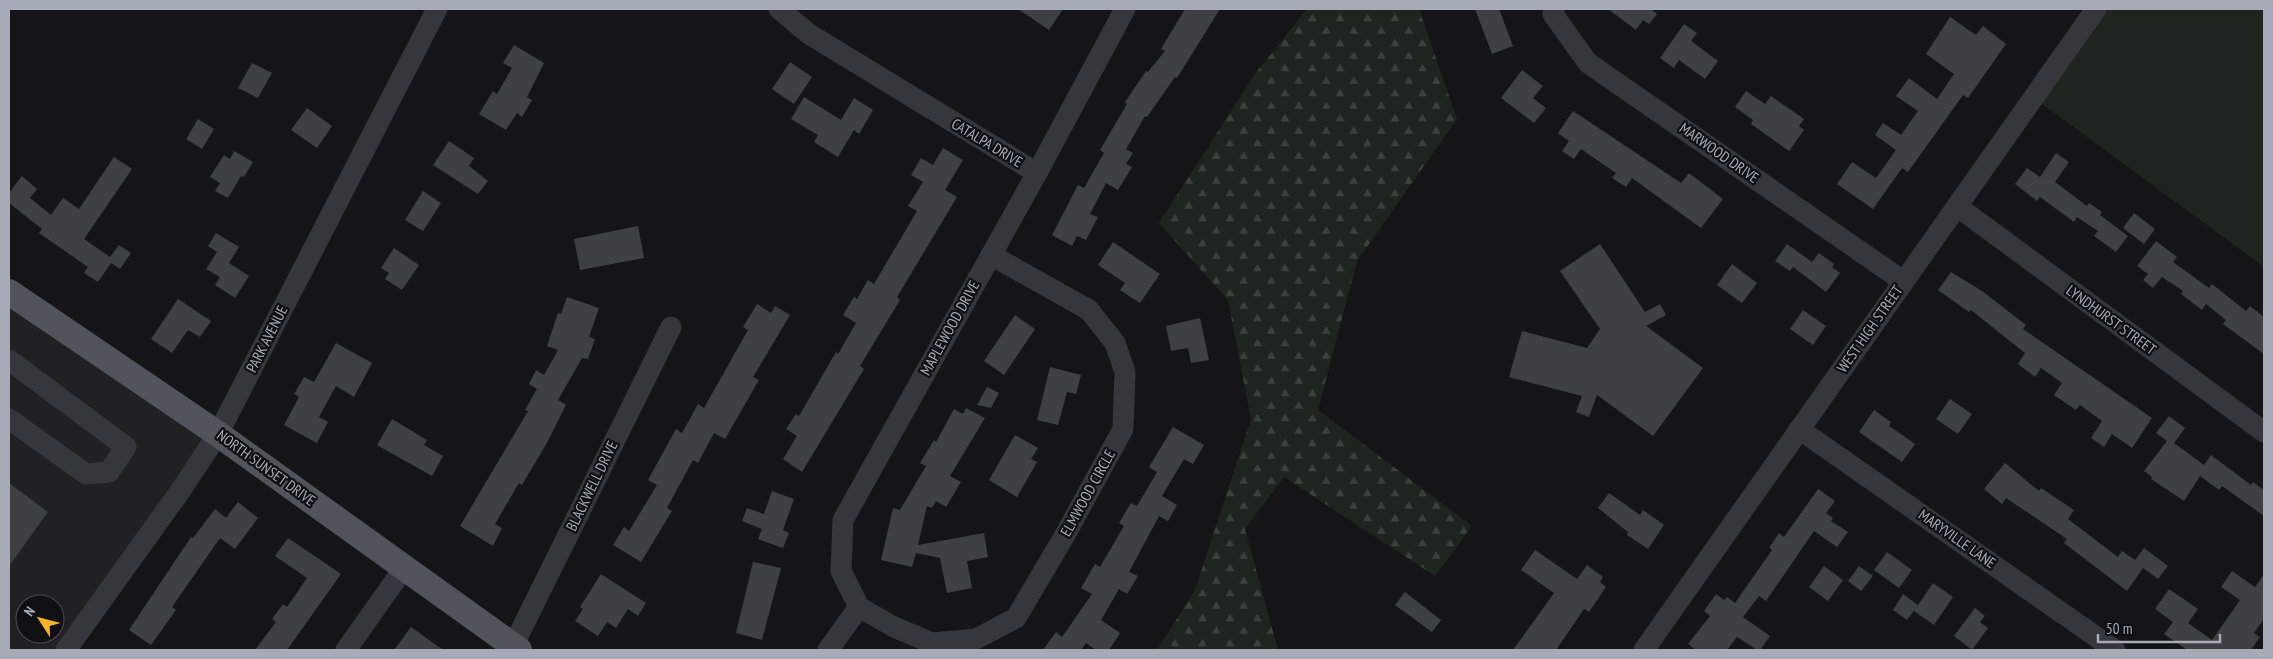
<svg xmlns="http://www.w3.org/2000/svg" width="2273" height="659" font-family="'PT Sans Narrow',sans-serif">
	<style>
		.built { fill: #212124; fill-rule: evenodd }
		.grass { fill: #1d251e }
		.forest { fill: url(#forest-firs) }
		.building { fill: #3f4044 }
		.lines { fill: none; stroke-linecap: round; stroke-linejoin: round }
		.minor { stroke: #36373c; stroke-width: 21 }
		.major { stroke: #52545b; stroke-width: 26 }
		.labels { text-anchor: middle; stroke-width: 4.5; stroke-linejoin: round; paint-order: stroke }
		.street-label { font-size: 15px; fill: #a6abb7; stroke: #101012 }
	</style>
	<defs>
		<pattern id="forest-firs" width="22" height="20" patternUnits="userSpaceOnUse" patternTransform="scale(1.25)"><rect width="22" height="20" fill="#1d251e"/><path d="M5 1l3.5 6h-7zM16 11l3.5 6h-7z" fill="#3b423c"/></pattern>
	</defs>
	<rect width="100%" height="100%" fill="#151517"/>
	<path class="built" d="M9,292L218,434L66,650H9ZM25,604H55V634H25Z"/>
	<path class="grass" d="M2096,9H2264V267L2034,98Z"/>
	<path class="forest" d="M1307,9H1419L1457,119L1357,261L1318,410L1472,526L1435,576L1284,477L1245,529L1278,650H1157L1195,590L1251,419L1228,300L1159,223L1255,74Z"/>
	<path class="building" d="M1018,9H1063L1049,30Z
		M1185,9H1220L1177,78L1175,77L1147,117L1145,116L1126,149L1133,153L1126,164L1132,167L1118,190L1106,183L1090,214L1098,217L1086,240L1077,236L1072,246L1052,235L1078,185L1084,188L1104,153L1100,150L1127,104L1125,102L1146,71L1148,72L1165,51L1161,49Z
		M1475,9H1499L1513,46L1492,54Z
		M1608,9H1651L1657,14L1649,24L1643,20L1636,30Z
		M1950,17L1976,35L1983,26L2006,44L1968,98L1963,95L1908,172L1902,168L1873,209L1837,184L1852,162L1876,178L1896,150L1875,135L1883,123L1901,135L1918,111L1896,96L1909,78L1937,99L1954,74L1926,54Z
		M1684,24L1697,33L1691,41L1718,61L1705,79L1679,60L1674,68L1660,58Z
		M514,45L544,63L527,97L532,100L522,117L517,113L506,130L479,114L493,91L497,94L512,68L503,63Z
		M790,62L812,77L794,104L772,89Z
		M252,63L272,73L258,98L238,88Z
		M1522,70L1543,86L1533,98L1546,108L1534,123L1501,98Z
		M1746,91L1765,104L1771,96L1804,119L1799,126L1804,130L1789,151L1751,124L1753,120L1735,107Z
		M804,97L841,120L854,98L873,110L859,134L854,130L838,157L814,142L818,135L791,119Z
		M307,108L332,126L317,148L291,130Z
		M1573,111L1681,183L1689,173L1723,199L1701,228L1632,178L1626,187L1612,178L1616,173L1581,149L1574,159L1562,151L1569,141L1558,133Z
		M198,119L214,129L202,149L186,139Z
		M449,141L474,158L469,166L488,181L478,194L433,165Z
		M943,148L963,160L945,190L957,197L897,297L900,300L860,366L864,369L802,472L783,459L797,436L786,429L796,414L799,416L836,352L838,354L856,323L843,315L854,297L857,299L868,280L874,284L917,211L908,206L923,182L911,175L921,158L933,165Z
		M234,151L253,162L244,177L241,176L228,198L215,191L220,183L210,177L224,155L230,159Z
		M2056,153L2069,162L2055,182L2087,206L2089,203L2102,212L2100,215L2128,236L2116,252L2094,236L2098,231L2077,217L2074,222L2040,197L2037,201L2015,184L2027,168L2040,177Z
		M114,157L132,169L84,239L110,257L119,245L131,253L120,269L111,263L98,282L84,273L88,267L39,233L42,229L9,203V193L22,176L37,189L30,198L51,215L63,198L79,209Z
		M423,191L441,203L423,231L405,220Z
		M2134,213L2155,229L2144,244L2123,228Z
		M638,226L644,258L580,270L574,239Z
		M216,233L239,247L229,263L249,276L235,298L215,285L220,277L206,269L217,252L208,246Z
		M2156,241L2177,257L2173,262L2209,288L2212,284L2246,311L2250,306L2264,317V354L2223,324L2226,320L2206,304L2202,310L2181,294L2183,291L2162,277L2153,288L2143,280L2148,274L2137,266Z
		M1113,242L1160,274L1140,303L1120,290L1125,283L1098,265Z
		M1600,244L1645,312L1660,304L1666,315L1646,326L1703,368L1653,436L1597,395L1589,417L1576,412L1582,396L1509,377L1522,331L1587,348L1600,329L1560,271Z
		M1787,244L1812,262L1819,253L1834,264L1832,267L1840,273L1826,292L1793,267L1790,271L1775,261Z
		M394,248L419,265L402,290L385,279L389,273L381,268Z
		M1732,264L1757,283L1742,303L1717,285Z
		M1951,272L1982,291L2026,325L2023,329L2152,418L2132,448L2112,434L2104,447L2091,438L2102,421L2080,405L2076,410L2054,395L2062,383L2041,368L2035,377L2018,364L2025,353L1971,310L1969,312L1938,290Z
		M567,297L599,308L589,337L595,339L588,359L582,358L558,400L566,405L548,441L522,485L519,483L495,524L502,528L493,546L460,526L528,411L525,410L537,389L529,384L536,370L544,375L558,350L547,346L558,313L561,314Z
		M178,299L211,321L200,337L188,330L172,353L151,339Z
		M757,304L771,313L775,306L790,315L753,377L759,380L725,439L714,433L698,463L693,460L667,508L672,511L641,562L613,545L624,527L629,531L657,485L648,480L676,429L682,433L698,404L704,408L748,330L743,327Z
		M1803,310L1826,326L1813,345L1790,329Z
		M1015,315L1035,329L1004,375L984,361Z
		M1200,318L1209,360L1191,363L1188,348L1171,351L1166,326Z
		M336,343L372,363L354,397L336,386L319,417L328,422L317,443L284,425L299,397L294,394L304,377L314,382Z
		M1050,367L1081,375L1076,394L1067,392L1058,425L1037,420Z
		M987,387L999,393L991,408L977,405Z
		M1950,399L1972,414L1958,434L1936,419Z
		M966,408L985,418L950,476L961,482L946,507L936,501L932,508L927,506L918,545L984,533L988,557L967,561L972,588L947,593L940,558L916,553L912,567L881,560L893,508L900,510L926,466L920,463L934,440L936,442L954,409L963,414Z
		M1874,410L1891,422L1889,426L1915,444L1902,462L1859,432Z
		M2169,416L2185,428L2174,443L2204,465L2211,455L2251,485L2253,482L2264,490V516L2222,486L2219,490L2200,476L2184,501L2151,479L2152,477L2144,471L2167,441L2156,433Z
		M392,419L427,440L424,445L443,456L432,476L377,445Z
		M1173,427L1204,445L1193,464L1184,459L1162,496L1177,505L1168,521L1159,516L1129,572L1138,576L1127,594L1119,589L1101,620L1120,633L1109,650H1096L1086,643L1081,650H1043L1056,632L1062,637L1092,594L1081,588L1095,564L1100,567L1124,526L1119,523L1131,503L1137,506L1157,472L1149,467Z
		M1015,435L1038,448L1031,459L1037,462L1017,497L989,480Z
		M2005,463L2039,491L2041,488L2074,510L2068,519L2118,557L2122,551L2135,560L2144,548L2168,566L2158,579L2143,568L2127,591L2064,543L2067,539L2006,498L2002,504L1984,489Z
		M9,483L48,512L9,566Z
		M1818,489L1835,501L1826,513L1833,518L1831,521L1848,532L1837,547L1814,531L1766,601L1759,596L1743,617L1770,636L1760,650H1757L1737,637L1727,650H1696L1688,644L1710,616L1704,611L1716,594L1724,600L1727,597L1735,603L1772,550L1769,548L1779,533L1784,537Z
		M772,491L794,499L783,530L789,533L783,548L758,539L762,529L742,521L747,508L764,514Z
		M1609,493L1640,515L1643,510L1664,525L1648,549L1627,535L1628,532L1598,508Z
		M238,502L258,518L235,549L220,538L172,607L176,610L151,645L129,630L191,537L193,538L215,509L226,518Z
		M288,538L341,574L287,650H255L276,622L272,619L283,604L287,607L307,578L275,556Z
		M1535,550L1577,579L1587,565L1603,577L1600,582L1606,587L1589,612L1584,609L1556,650H1513L1554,593L1521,570Z
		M1887,552L1912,570L1899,588L1874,570Z
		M753,562L781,568L762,640L736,633Z
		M1824,566L1843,580L1828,601L1809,587Z
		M1859,566L1873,576L1861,591L1848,581Z
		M2232,571L2255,587L2264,574V619L2254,633L2260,637L2251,650H2187L2164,634L2173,622L2155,609L2169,589L2198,609L2188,623L2212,640L2240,600L2221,587Z
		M601,574L646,603L638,616L628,609L616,628L607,622L598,636L575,621L583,609L580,607Z
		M1933,583L1953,597L1934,625L1914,611Z
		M1405,592L1441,620L1432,632L1395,605Z
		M1903,594L1918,605L1907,620L1893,610Z
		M1975,608L1985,616L1980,622L1988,628L1972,650L1954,636Z
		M411,627L443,650H394Z"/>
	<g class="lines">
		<path class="minor" d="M779,9L809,34L1037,173
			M1554,9L1553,14L1588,63L1903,281
			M1958,207L2264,432
			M9,360L126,447L109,472L86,474L9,419
			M1799,429L2115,650
			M859,607L894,627L932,643L976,639L1016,618L1065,535L1123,429L1125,372L1115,343L1089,310L991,255
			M513,646L671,327
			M66,650L181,490L218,434L437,9
			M346,650L404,568
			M828,650L859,607L841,571L843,520L1037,173L1125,9
			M1644,650L2096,9"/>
		<path class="major" d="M9,292L218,434L519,650"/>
	</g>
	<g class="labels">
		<g class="street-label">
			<text transform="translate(987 143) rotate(31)" y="5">CATALPA DRIVE</text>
			<text transform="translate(1719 153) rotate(35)" y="5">MARWOOD DRIVE</text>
			<text transform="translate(2111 320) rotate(36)" y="5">LYNDHURST STREET</text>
			<text transform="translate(950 328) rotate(-61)" y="5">MAPLEWOOD DRIVE</text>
			<text transform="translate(1870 329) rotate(-55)" y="5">WEST HIGH STREET</text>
			<text transform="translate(267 339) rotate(-63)" y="5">PARK AVENUE</text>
			<text transform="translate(266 468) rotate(36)" y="5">NORTH SUNSET DRIVE</text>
			<text transform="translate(592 486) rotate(-64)" y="5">BLACKWELL DRIVE</text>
			<text transform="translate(1088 493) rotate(-61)" y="5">ELMWOOD CIRCLE</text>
			<text transform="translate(1957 539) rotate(35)" y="5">MARYVILLE LANE</text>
		</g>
	</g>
	<rect width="2273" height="659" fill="none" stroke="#a6abb7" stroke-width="20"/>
	<g transform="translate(40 619) rotate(306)"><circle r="24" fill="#101012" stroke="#4c4e54"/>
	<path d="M0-4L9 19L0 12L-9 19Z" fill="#f7b22c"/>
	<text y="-8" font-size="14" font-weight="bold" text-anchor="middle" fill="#a6abb7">N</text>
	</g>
	<path d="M2098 634v8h122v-8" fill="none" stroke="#a6abb7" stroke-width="2.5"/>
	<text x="2106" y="634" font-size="15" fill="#a6abb7" stroke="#101012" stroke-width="4" paint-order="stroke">50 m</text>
</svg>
